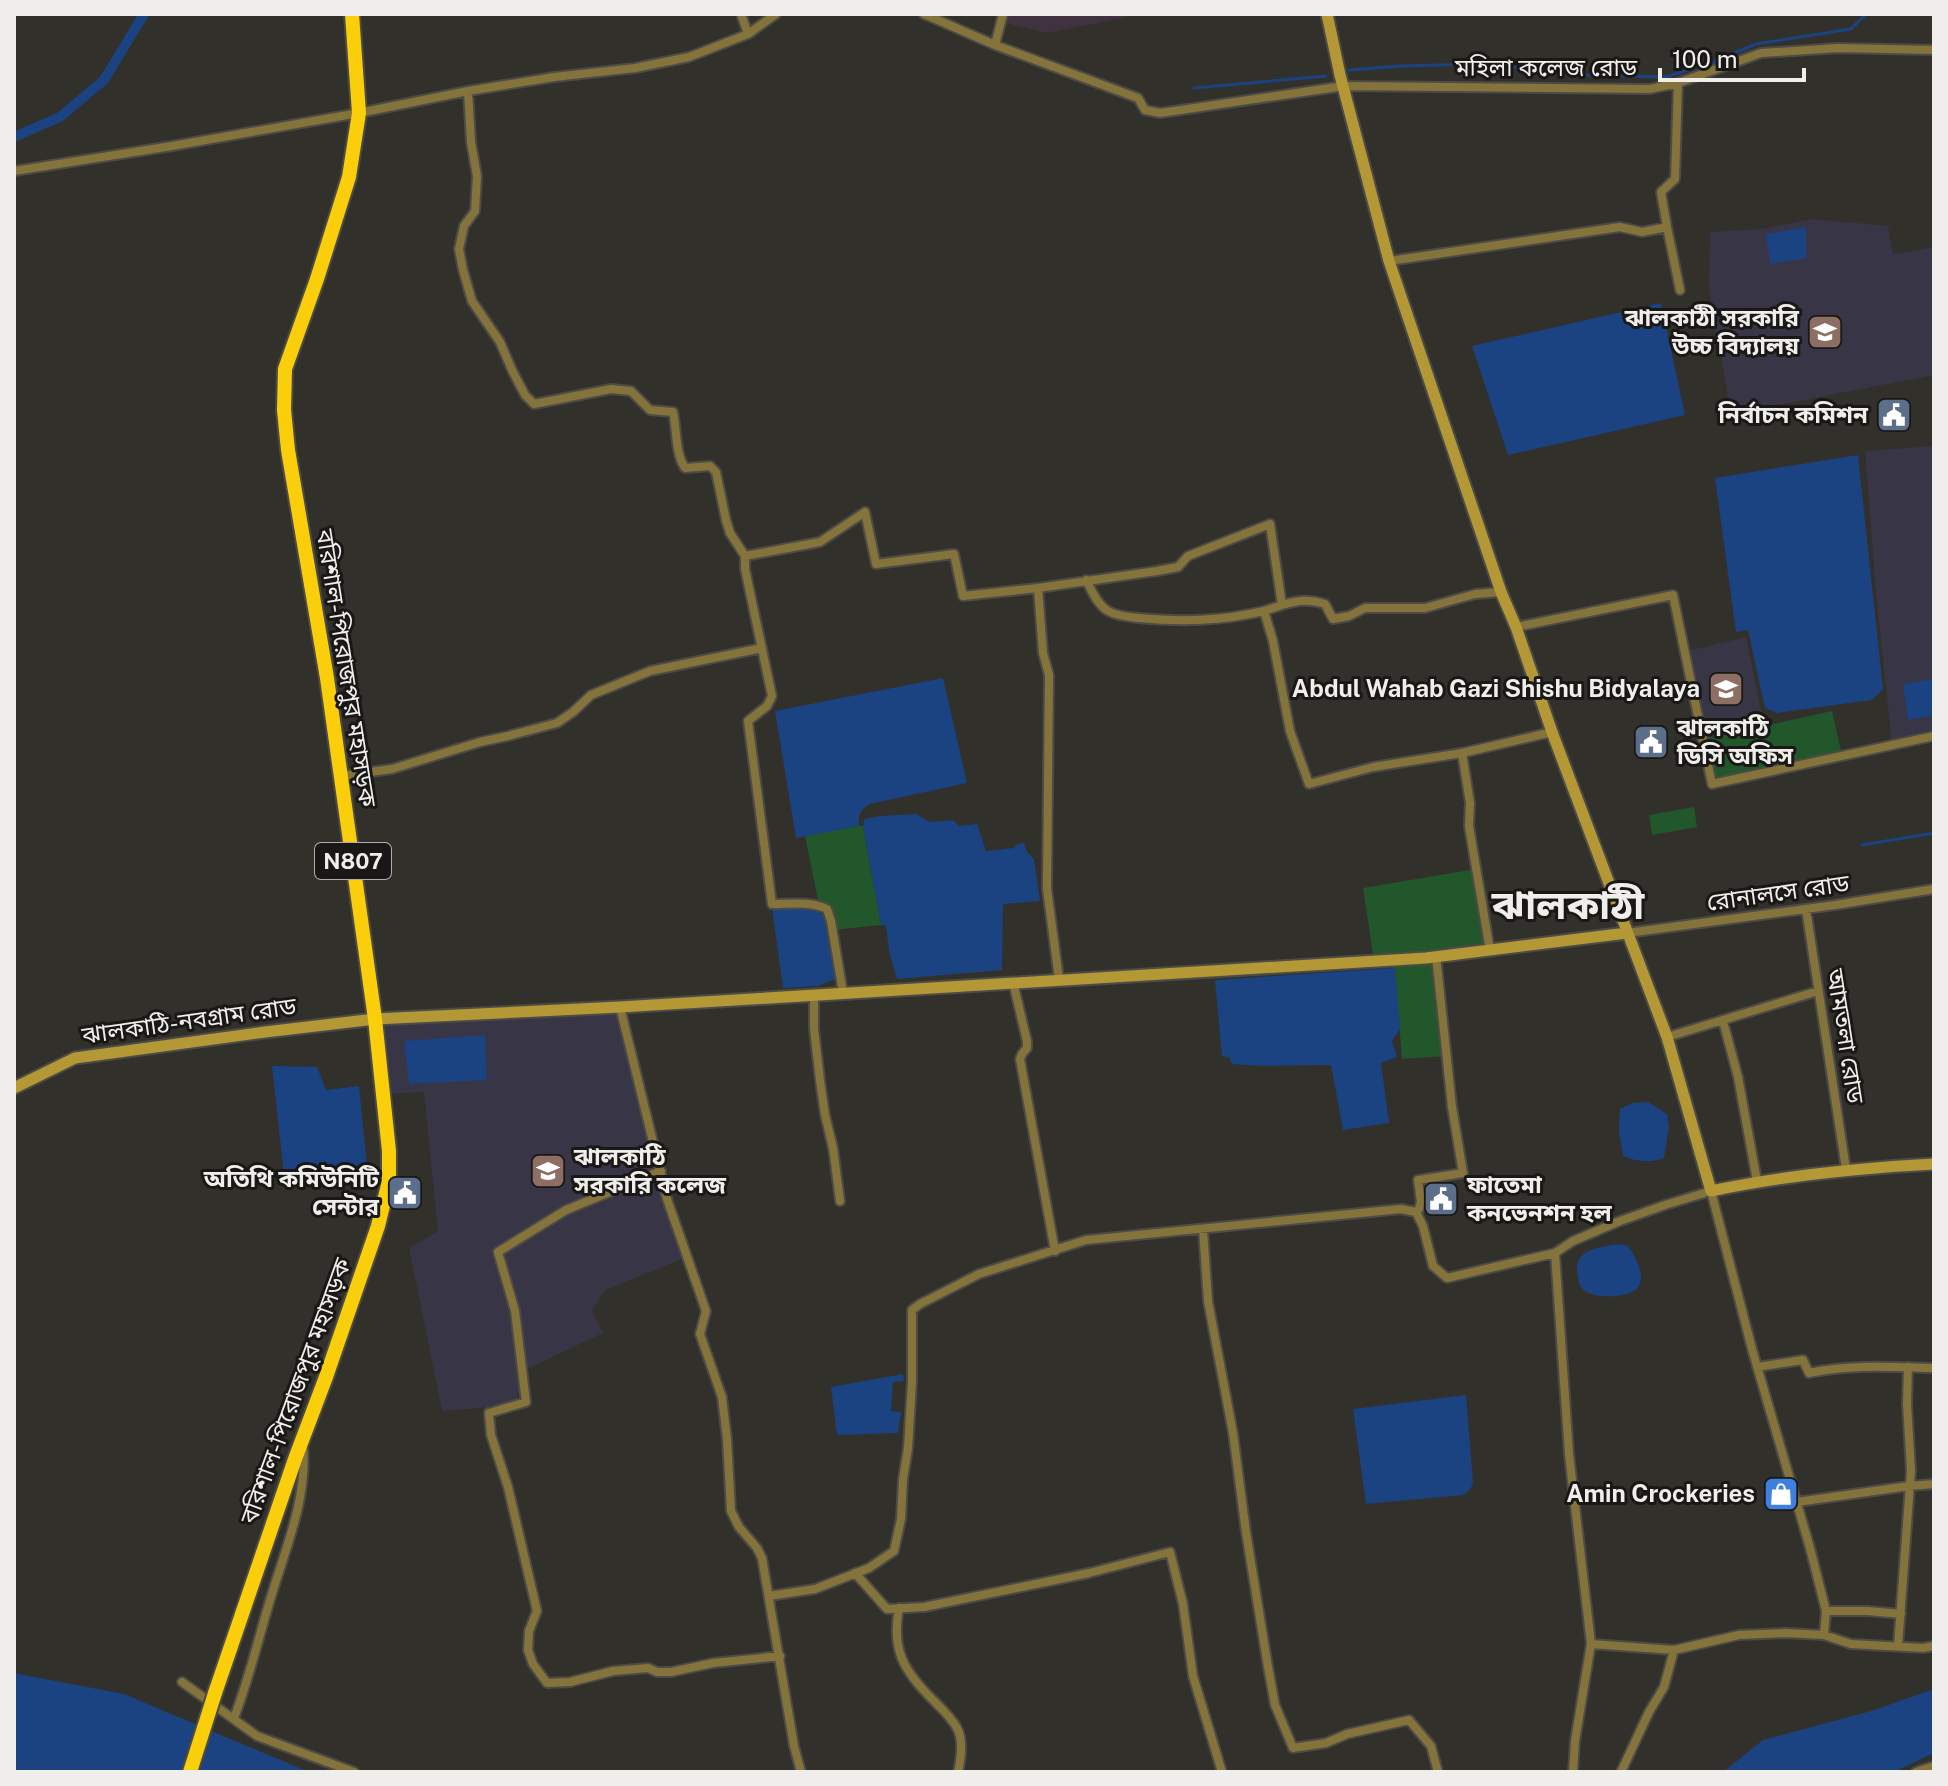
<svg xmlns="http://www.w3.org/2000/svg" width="1948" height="1786" font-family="'Public Sans','Noto Sans Bengali',sans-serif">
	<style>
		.education { fill: #383546 }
		.medical { fill: #41323f }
		.green { fill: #21572b }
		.water { fill: #1b4281 }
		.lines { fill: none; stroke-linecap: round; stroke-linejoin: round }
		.stream { stroke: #1b4281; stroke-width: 3 }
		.canal { stroke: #1b4281; stroke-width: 10 }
		.street-casing { stroke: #4d4b46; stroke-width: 12 }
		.secondary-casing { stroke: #4d4b46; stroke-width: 15 }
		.highway-casing { stroke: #4d4b46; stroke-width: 18 }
		.street { stroke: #84733a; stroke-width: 8 }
		.secondary { stroke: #b49836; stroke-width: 11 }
		.highway { stroke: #face0a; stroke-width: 14 }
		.highway-bridge-casing { stroke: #4d4b46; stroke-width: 18; stroke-linecap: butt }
		.highway-bridge { stroke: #face0a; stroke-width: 14 }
		.labels { text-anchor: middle; stroke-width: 6; stroke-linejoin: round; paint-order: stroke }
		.shield { fill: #191816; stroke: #b0aeab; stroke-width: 2 }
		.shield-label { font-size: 22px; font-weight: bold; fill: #f0eeeb }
		.street-label { font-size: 24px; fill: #f0eeeb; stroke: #191816 }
		.poi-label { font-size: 24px; font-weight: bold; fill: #f0eeeb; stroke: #191816; text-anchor: end }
		.town-label { font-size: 40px; font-weight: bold; fill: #f0eeeb; stroke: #191816 }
	</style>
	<rect width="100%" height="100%" fill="#32302b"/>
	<path class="education" d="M1812,219L1888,226L1893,254L1934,247V375L1731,414L1709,288L1710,232L1762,229Z
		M1934,446V736L1892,745L1876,592L1865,451Z
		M1746,637L1764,726L1706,739L1687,651Z
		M620,1007L687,1257L605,1290L592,1311L603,1333L523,1371L516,1405L442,1411L409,1248L438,1231L424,1092L383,1094L375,1019Z"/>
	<path class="medical" d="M1003,14H1143L1047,33L1001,22Z"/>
	<path class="green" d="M1832,711L1842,756L1712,784L1706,739Z
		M1694,807L1697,827L1652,835L1649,815Z
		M859,826H863L881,925L832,930L831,921L819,905L805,836Z
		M1476,869L1490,951L1436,956L1447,1056L1402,1059L1394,960L1374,961L1363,888Z"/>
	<path class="water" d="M1806,227V258L1770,264L1766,234Z
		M1661,303L1685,415L1508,455L1472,346Z
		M1858,455L1883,689L1872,700L1777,713L1765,708L1748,630L1736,632L1715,478Z
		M943,678L967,783L870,804C860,810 858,814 859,826L796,838L775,711Z
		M1934,679V715L1908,720L1903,684Z
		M916,814L930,822L953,820L959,826L977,824L986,851L1014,848L1017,844L1024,843L1027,852L1034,859L1040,901L1003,904L1002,970L897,979L889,951L886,926L881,925L863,826L864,819L880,816Z
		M772,908C788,908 815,903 824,917L835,979L818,986L783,988Z
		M1395,968L1400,1029L1392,1041L1397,1057L1381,1063L1389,1123L1343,1130L1331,1065L1261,1066L1232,1064L1230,1058L1222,1056L1215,980Z
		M485,1035L487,1080L409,1084L404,1041Z
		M272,1066L317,1067L326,1090L359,1086L367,1166L284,1174Z
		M1648,1102L1667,1114L1669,1127L1664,1158C1649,1163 1638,1162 1623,1156L1619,1131L1620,1109L1633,1103Z
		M1619,1244L1628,1246C1635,1255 1645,1274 1639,1286C1632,1299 1590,1300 1582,1288C1578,1284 1578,1276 1577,1270C1576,1248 1602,1247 1619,1244Z
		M903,1374L904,1381L893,1382L891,1411L901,1412L898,1433L837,1435L831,1387Z
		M1466,1395L1473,1483L1470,1490L1463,1495L1366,1504L1353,1409Z
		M14,1673L124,1694L309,1772H14Z
		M1934,1689V1753L1894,1772H1723L1763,1740L1871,1711Z"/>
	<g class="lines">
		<path class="stream" d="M1349,70L1400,66L1481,64L1588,75L1666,77L1713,62L1756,44L1851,29L1866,14
			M1194,88L1326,76
			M1862,845L1934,833"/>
		<path class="canal" d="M14,137L60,117L104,80L144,14"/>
		<g class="street-casing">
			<path id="street" d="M924,14L995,45L1138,98L1145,110L1160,113L1344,86L1650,89L1678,83L1761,53L1838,48L1934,50
				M748,34L776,14
				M995,45L1003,14
				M468,91L471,142L477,176L475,211L464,226L459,249L463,270L472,301L500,342L512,370L525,395L534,404L611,389L631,391L650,410L673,412C677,430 675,453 685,468L710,466L716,472L726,520L730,533L745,556V569L772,696L767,706L748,721L772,904C791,904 810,901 827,909L831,921L843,993
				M14,171L172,146L359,113L468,91L554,77L635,68L689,57L748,34L741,14
				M1667,227L1661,192L1675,179L1678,83
				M1389,261L1620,227L1642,232L1667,227L1680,290
				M745,556L820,542L865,512L876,564L954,554L963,596L1038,588
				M1086,580C1092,591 1097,604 1108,611C1116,616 1130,617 1139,618C1183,622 1221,621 1264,611
				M1282,605L1264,611L1273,641L1290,731L1309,784L1373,767L1462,753
				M1516,627L1673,595L1712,784L1934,736
				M341,776L392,769L480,742L508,736L557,723L573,712L591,695L650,671L762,648
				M1806,909L1846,1169
				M1627,933L1835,905L1934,889
				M1490,951L1469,826L1470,803L1462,753L1552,732
				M1059,979L1047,889L1049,675L1043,653L1038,588L1157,571L1178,567L1188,556L1270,524L1282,605C1299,600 1309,599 1325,604L1333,619L1349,616L1365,608H1425L1475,594L1501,592
				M1013,982L1027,1041V1048L1022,1054L1020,1059L1055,1251
				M814,995V1029L820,1080L825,1115L833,1148L840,1201
				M620,1007L667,1199L706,1311L700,1334L722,1397L727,1439L731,1511L739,1527L757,1548L762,1558L794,1746L801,1772
				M1723,1021L1738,1077L1757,1181
				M1667,1037L1818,991
				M661,1171L566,1210L498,1252L515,1311L526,1402L489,1413L491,1435L508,1487L537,1611L529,1631L528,1650L533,1664L547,1683L570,1682L613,1671L648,1668L657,1672H671L713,1663L780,1656
				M1416,1212L1419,1209L1421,1202L1418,1180L1463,1173L1452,1107L1436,956
				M1203,1229L1208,1301L1233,1433L1246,1532L1267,1661L1275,1705L1293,1748L1326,1743L1347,1734L1409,1720L1431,1746L1438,1772
				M1555,1253L1569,1454L1591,1644L1575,1741L1573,1772
				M1757,1367L1803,1360L1809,1373C1850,1364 1892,1367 1934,1368
				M1797,1502L1909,1486L1934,1484
				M855,1573L887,1609L924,1607L1089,1573L1170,1552L1183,1604L1193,1676L1222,1772
				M769,1596L815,1589L869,1568L894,1551L901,1519L903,1479L908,1448L912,1382V1310L920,1304L979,1274L1086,1240L1401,1209L1416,1212L1423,1226L1433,1266L1447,1278L1555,1253L1573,1241L1620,1221L1665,1205L1711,1191L1752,1349L1810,1548L1826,1611L1824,1635
				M899,1608C891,1650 904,1671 932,1699C941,1708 951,1717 957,1728C964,1741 961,1759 958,1772
				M1826,1611H1868L1901,1614
				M1591,1644L1674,1650L1739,1635L1786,1633L1824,1635L1851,1644L1923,1648L1934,1646
				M1898,1646L1911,1471L1907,1404L1908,1367
				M182,1682L257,1736L354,1772
				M234,1718C248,1682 257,1644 268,1607C283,1554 308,1501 303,1445
				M1621,1772L1649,1712L1664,1687L1674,1650
				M1916,1772L1934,1766"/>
		</g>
		<g class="secondary-casing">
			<path id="secondary" d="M1327,14L1340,75L1389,261L1501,592L1516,627L1552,732L1667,1037L1711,1191C1787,1175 1857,1168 1934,1164
				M14,1088L75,1058L265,1032L375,1019L620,1007L1426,958L1627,933"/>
		</g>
		<g class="highway-casing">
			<path id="highway" d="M215,1693L295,1459L326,1377L378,1226L389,1181V1151L375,1019L327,678L288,450L284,410L285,369L317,279L349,177L359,113L352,14"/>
		</g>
		<use href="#street" class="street"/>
		<use href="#secondary" class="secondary"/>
		<use href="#highway" class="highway"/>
		<g class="highway-bridge-casing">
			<path id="highway-bridge" d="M190,1772L215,1693"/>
		</g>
		<use href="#highway-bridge" class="highway-bridge"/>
	</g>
	<defs>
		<g id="school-square" transform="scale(1.8)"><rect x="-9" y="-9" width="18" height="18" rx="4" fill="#8d6e63" stroke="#191816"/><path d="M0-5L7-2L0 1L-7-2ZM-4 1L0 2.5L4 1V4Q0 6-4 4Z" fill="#fff"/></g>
		<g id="civic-square" transform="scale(1.8)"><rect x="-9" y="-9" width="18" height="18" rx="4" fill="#5c6f8a" stroke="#191816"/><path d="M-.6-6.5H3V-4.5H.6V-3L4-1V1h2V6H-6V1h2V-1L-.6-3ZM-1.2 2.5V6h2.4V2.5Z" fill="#fff"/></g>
		<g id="university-square" transform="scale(1.8)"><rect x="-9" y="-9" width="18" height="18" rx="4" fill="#8d6e63" stroke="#191816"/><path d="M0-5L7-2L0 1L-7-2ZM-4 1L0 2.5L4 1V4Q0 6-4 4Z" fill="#fff"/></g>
		<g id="shop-square" transform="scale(1.8)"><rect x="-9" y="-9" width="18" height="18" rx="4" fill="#3f7fe0" stroke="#191816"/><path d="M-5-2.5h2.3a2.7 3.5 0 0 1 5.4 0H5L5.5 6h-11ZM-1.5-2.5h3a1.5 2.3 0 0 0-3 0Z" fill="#fff"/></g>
	</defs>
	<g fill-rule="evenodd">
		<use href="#school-square" x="1825" y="332"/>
		<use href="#civic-square" x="1894" y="415"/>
		<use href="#school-square" x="1726" y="689"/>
		<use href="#civic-square" x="1651" y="742"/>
		<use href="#university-square" x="548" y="1171"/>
		<use href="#civic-square" x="405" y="1193"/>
		<use href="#civic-square" x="1441" y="1199"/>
		<use href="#shop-square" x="1781" y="1494"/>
	</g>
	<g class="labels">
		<rect class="shield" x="315" y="843" width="76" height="36" rx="6"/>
		<g class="shield-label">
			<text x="353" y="869">N807</text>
		</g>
		<g class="street-label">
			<text x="1546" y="76">মহিলা কলেজ রোড</text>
			<text transform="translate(346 668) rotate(81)" y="8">বরিশাল-পিরোজপুর মহাসড়ক</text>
			<text transform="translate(1778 893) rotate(-8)" y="8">রোনালসে রোড</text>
			<text transform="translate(189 1021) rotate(-8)" y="8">ঝালকাঠি-নবগ্রাম রোড</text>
			<text transform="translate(1845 1036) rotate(81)" y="8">আমতলা রোড</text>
			<text transform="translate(296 1391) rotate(-70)" y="8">বরিশাল-পিরোজপুর মহাসড়ক</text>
		</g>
		<g class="poi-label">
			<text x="1799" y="326">ঝালকাঠী সরকারি<tspan x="1799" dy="28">উচ্চ বিদ্যালয়</tspan></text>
			<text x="1868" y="423">নির্বাচন কমিশন</text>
			<text x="1700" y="697">Abdul Wahab Gazi Shishu Bidyalaya</text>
			<text x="1677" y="736" text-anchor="start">ঝালকাঠি<tspan x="1677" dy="28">ডিসি অফিস</tspan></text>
			<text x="574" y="1165" text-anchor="start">ঝালকাঠি<tspan x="574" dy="28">সরকারি কলেজ</tspan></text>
			<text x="379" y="1187">অতিথি কমিউনিটি<tspan x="379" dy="28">সেন্টার</tspan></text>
			<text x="1467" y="1193" text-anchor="start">ফাতেমা<tspan x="1467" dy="28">কনভেনশন হল</tspan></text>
			<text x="1755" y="1502">Amin Crockeries</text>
		</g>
		<g class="town-label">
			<text x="1568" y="919">ঝালকাঠী</text>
		</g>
	</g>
	<rect width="1948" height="1786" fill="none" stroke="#f0eeeb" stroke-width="32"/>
	<path d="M1660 68v12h144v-12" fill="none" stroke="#f0eeeb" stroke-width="4"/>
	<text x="1672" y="68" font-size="24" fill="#f0eeeb" stroke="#191816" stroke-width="6" paint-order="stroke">100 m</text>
</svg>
